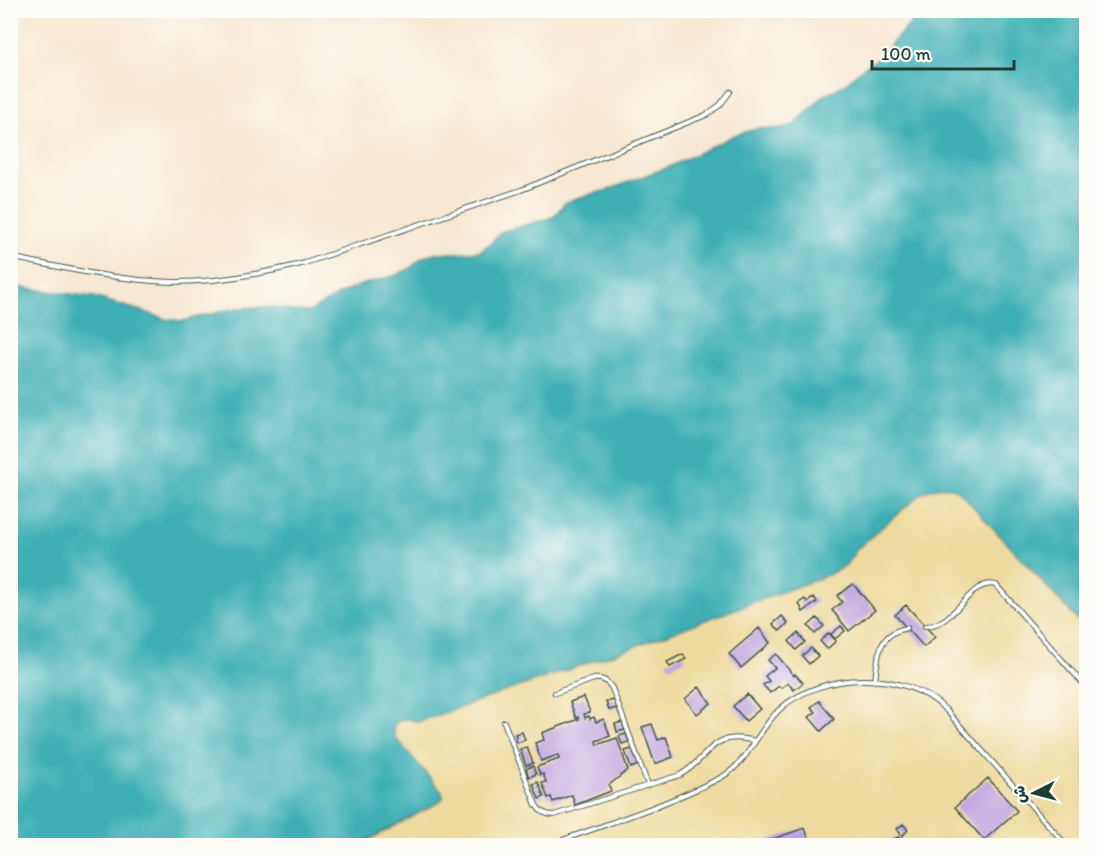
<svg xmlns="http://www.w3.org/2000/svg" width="1097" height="856" font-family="Itim,'Playpen Sans Arabic',sans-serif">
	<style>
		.sand { fill: #eeda9e; stroke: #868c69; stroke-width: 1.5 }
		.water { fill: #3dafb5; stroke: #2e7674; stroke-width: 1.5 }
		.building { fill: #bfa4df }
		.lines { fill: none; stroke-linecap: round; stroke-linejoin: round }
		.lane-casing { stroke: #3f574c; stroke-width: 6 }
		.lane { stroke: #fff; stroke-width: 4 }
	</style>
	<rect width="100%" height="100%" fill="#fdfcf7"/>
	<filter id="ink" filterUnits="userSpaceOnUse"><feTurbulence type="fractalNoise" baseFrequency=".0167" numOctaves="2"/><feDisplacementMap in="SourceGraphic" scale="12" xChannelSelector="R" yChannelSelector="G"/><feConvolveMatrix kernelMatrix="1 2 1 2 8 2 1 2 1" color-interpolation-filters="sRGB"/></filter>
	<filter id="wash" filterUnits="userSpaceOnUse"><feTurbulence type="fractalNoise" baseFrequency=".008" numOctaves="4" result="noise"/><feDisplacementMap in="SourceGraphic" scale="24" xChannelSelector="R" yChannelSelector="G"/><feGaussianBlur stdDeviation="1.35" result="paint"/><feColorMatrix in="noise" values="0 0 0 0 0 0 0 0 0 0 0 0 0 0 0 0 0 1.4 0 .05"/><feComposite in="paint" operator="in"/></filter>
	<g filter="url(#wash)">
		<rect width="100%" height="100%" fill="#f6e8d2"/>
		<path class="sand" d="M944,487L955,488L960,492L1086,629V845L358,846L438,803L443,798L442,792L394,737L393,727C401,716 407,718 418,722L619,652L845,566L857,548L920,495L927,490Z"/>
		<path class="water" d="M918,11H1086V629L960,492C947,483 932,487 920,495L858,548L845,566L828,575L619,652L418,722C407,718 401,716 393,727L395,737L442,792L443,798L438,803L358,845H11V286L93,297L145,312L165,319L182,321L236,308L275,307L293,311L309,312L342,293L361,285L394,276L409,269L422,258L434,253H459L480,251L491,243L501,232L553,217L565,203L580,197L608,190L649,174L669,167L735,135L759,128L776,129L794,125L823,96L845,84L863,68L882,56L892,43L914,20Z"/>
		<g id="blocks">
			<path class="building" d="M853,584L875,610L849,631L832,610L842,602L837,596Z
				M814,597L817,602L803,612L799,603L805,599L807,602Z
				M906,605L935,637L924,647L895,615Z
				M782,616L788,623L780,631L773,624Z
				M817,618L824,626L815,634L808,626Z
				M841,626L845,631L835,639L831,634Z
				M759,628L770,643L741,668L729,654Z
				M798,633L805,642L796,650L789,641Z
				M829,633L836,641L827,649L820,641Z
				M811,648L818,656L809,664L802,656Z
				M683,654L686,659L670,667L667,662Z
				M776,654L794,676L795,674L803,683L794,690L788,683L781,688L779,686L770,693L763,685L769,681L765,676L775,668L768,660Z
				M699,687L711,703L697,714L685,699Z
				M747,694L760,709L746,721L733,706Z
				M584,697L590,712L584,714L585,718L589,716L590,719L594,717L596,722L604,719L610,736L596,741L597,745L617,738L628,770L609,785L611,791L575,805L572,795L553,802L551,797L548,798L542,783L546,782L543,774L540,775L537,767L559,759L558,755L541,761L535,743L544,740L542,733L579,719L578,717L576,718L570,702Z
				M614,700L617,708L609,710L606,702Z
				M819,701L834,719L821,731L809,717L816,712L811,707Z
				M622,722L625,730L617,732L615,724Z
				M652,724L658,740L666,737L673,757L655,764L642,727Z
				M522,732L525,740L517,743L515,734Z
				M626,734L629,742L622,744L619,736Z
				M527,747L533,763L526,766L520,749Z
				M632,749L638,765L631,768L625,751Z
				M533,766L536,774L529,777L526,769Z
				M988,778L1017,811L984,840L955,807Z
				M538,782L544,797L539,799L533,784Z
				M903,824L908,830L902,836L897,829Z
				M805,828L811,846H754V845Z
				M899,837L901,846H876V845Z"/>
		</g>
	</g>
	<g filter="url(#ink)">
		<use href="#blocks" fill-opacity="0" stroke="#3f574c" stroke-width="1.5"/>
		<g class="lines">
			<g class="lane-casing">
				<path id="lane" d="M10,257C62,268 121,281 174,282C218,282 262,274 305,263L521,190L706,115L720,105L730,92
					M925,626C957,626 970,577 996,585L1086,687
					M875,681C878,657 877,633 907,628
					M555,693L594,679C603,678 607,681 612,688L648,785
					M504,722L536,805C540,812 546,815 554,815L680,775C711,758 709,729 755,741
					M546,846C603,825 665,806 720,778C748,764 757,731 779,710C820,671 906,669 946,710L1067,846"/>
			</g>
			<use href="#lane" class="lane"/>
		</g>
	</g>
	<rect width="1097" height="856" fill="none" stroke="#fdfcf7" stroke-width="36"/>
	<g transform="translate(1034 793) rotate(264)" stroke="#fdfcf7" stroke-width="4.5" paint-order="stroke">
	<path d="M0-4.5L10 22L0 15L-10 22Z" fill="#1f3d34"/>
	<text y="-9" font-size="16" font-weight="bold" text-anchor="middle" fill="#1f3d34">ش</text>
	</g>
	<path d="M872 60v9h142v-9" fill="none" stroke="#1f3d34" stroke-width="3"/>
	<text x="881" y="60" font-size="18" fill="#1f3d34" stroke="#fdfcf7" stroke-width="4.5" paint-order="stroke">100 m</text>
</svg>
